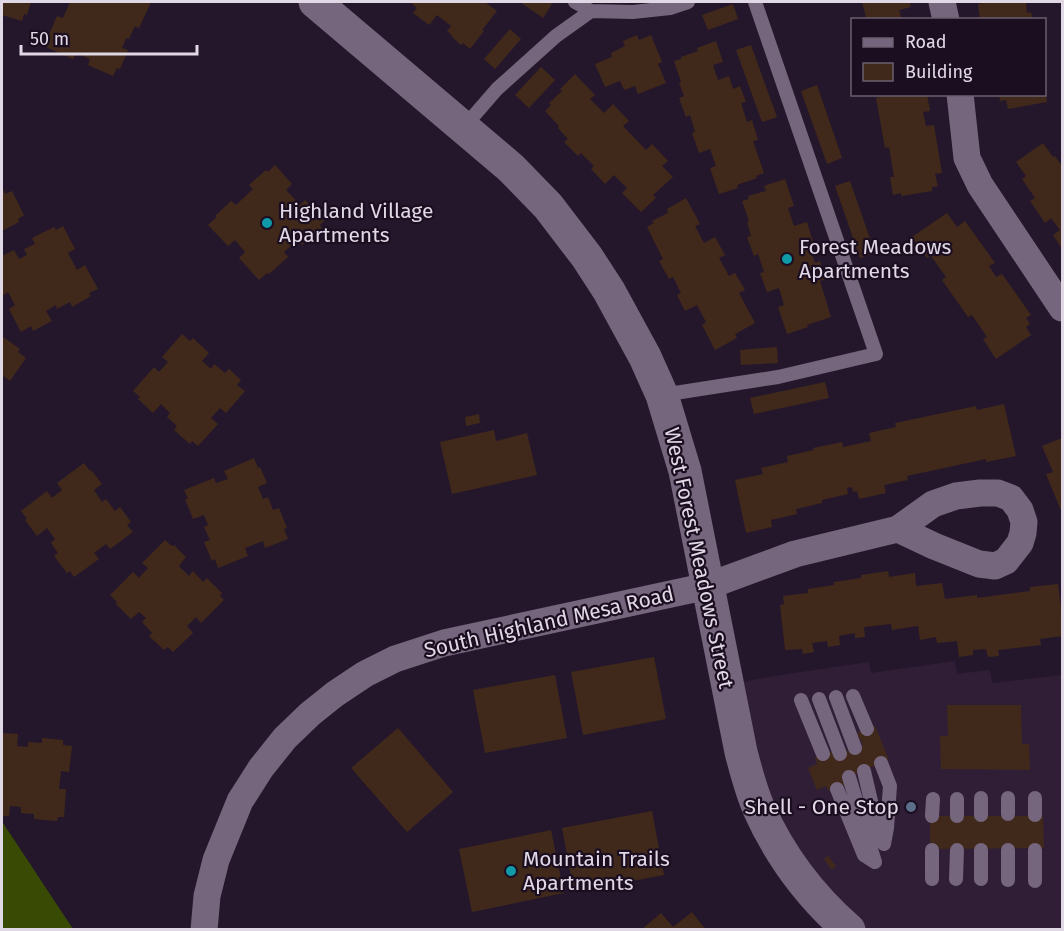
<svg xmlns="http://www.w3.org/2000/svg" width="1064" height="931" font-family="'Fira Sans',sans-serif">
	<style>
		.built { fill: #301e37 }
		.forest { fill: #384a03 }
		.building { fill: #40291b }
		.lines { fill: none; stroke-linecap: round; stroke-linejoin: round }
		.lane { stroke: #75657d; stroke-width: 14 }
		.street { stroke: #75657d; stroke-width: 27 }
		.secondary { stroke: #75657d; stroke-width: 33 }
		.culture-dot { fill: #0f9aa8; stroke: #1b0e21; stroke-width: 2 }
		.service-dot { fill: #5c6f8a; stroke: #1b0e21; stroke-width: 2 }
		.labels { text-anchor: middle; stroke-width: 4.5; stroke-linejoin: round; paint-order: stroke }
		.poi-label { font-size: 21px; fill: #e1d8e5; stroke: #1b0e21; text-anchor: start }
		.street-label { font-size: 21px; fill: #e1d8e5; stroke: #1b0e21 }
	</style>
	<rect width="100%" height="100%" fill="#25172b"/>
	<path class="built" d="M955,661L957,674L990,670L992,683L1062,675V929H850L792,869L727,685L768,677L869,662L871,673Z"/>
	<path class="forest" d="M2,822L3,823L73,929H2Z"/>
	<path class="building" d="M2,2H31L27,15L24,14L22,21L2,15Z
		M70,2H151L139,28L135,26L129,39L126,38L122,48L128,50L120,69L117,68L113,76L88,65L90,59L76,53L73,59L46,47L50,38L48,37L57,16L63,18Z
		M410,2H485L497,11L482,30L484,31L470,49L463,43L461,45L451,36L452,35L447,31L451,26L437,15L429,25L413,13L417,8Z
		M520,2H548L552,4L543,18Z
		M862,2H910L911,7L899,10L902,20H858L866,17Z
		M984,2H1026L1027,13L1031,12L1033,20H980L978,4L984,3Z
		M733,4L738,19L708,30L702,15Z
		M510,29L521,39L495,69L484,59Z
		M637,35L639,40L651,35L662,62L658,64L666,83L638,94L635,86L624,90L620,81L605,87L595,64L612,57L611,53L625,46L623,41Z
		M716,41L723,62L713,65L718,80L729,76L733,89L740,86L746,102L741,103L747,122L752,120L758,140L753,141L764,173L756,176L757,178L737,185L738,188L719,194L710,168L716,166L710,149L699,153L692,133L695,132L690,115L686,117L679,98L684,96L679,83L681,82L674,61L681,59V57L698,51L697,48Z
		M751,45L777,117L762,122L736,50Z
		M541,67L555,80L529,108L515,95Z
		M575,74L595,95L590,99L604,113L613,104L629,121L623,126L646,150L652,144L668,161L662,166L673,177L653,195L656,198L641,212L622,193L627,188L614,175L605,184L591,169L594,166L581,153L578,156L564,142L568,139L558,128L559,126L545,111L551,105L549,103L562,91L560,89Z
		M817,85L842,158L827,164L801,91Z
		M880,94H927L930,111L923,112L926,126L934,125L942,173L935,174L938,186L932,187V191L901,196V193L893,195L890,177H894L889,147L885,148L876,98L880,97Z
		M999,94H1046L1047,102L1008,109L1006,100L1000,101Z
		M1043,143L1053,157L1055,156L1062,166V249L1053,235L1060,230L1051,218L1045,223L1030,201L1035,198L1022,179L1026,176L1016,162Z
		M275,165L292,184L286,190L300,205L305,200L324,221L320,225L322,228L302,245L297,240L284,252L288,257L269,274L267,273L259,280L239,258L245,252L235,240L228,246L208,225L217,217L215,216L231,201L236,205L253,189L249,185L266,170L268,172Z
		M785,179L794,206L788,208L794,226L807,222L813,242L808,243L815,263L820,261L826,279L820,281L831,317L807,325L808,327L787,334L778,307L784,305L779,288L767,292L760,273L764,272L758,254L754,256L747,237L751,236L747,222L749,221L742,201L749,199L748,196L766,191L764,186Z
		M850,181L875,253L860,258L835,186Z
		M2,186L5,194L12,191L24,215L18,219L19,222L2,231Z
		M686,198L700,224L695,226L704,243L715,237L725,255L719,258L729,276L735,273L745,290L739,293L755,323L735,334L737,338L715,350L702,325L706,322L697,305L685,311L677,295L681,293L673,277L669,279L659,261L663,259L647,227L654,223L652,221L668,213L667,209Z
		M947,213L957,227L965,221L995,263L989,266L996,277L1002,274L1031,315L1026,318L1030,324L1026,327L1031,335L996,359L983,339L987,337L972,315L968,317L942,280L946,277L931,256L927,258L912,237Z
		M63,226L75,249L68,253L77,270L85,265L98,289L89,293L91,296L72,307L70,302L57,309L56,305L46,311L52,321L33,331L31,326L21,332L9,309L15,305L8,292L2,296V256L14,250L19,259L27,255L24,249L35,244L32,238L54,227L56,230Z
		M182,334L190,341L193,338L209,353L202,361L211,369L214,364L225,373L229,369L241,380L237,385L245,391L226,413L220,408L211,418L218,424L198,446L192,441L190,444L174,430L177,426L167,417L170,413L161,404L153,413L138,399L140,397L133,391L154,367L159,372L168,362L162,357Z
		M3,337L20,349L18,352L26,358L10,381L2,375V340Z
		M777,347L778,363L741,365L740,350Z
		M825,382L829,398L754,414L750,398Z
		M1004,404L1016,456L986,462V459L907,476L908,480L884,485L886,493L859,499L857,491L853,492L852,487L847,488L848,494L822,500V503L796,509L797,514L771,520L772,527L746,533L735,480L763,474L761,468L788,462L787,456L814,450L813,448L842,442L843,447L871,441L869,433L896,427L895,423L976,406L977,410Z
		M479,414L480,423L466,426L465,417Z
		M494,430L496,441L527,433L537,475L452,494L440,442Z
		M1062,438V513L1046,474L1053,472L1042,446Z
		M254,458L258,468L260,467L267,483L258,487L263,499L268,497L273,510L279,508L287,528L284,529L288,539L265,548L263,541L245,548L248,556L218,568L215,559L212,561L204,542L210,540L204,527L208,525L204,515L193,519L185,499H188L184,490L214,478L216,483L228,479L224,471Z
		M84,463L90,471L91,470L102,484L94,490L102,502L106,499L115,511L120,507L131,522L127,525L133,532L110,549L106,544L94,553L99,559L74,577L70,571L67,573L54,556L58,553L51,543L55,539L47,528L37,536L25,520L27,519L21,511L47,491L52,498L62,490L57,483Z
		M165,540L172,546L174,545L186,557L179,566L189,576L193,571L203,582L207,578L222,593L220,596L224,600L201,623L196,617L187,626L193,633L173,652L168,647L164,650L149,636L152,633L142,622L146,618L139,612L131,619L116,604L117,602L110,595L133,572L139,578L148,568L142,563Z
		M888,571L889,577L915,573L916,586L942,583L945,599L977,595V598L1030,591V587L1058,584L1062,617V636L1040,639L1041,645L998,650L999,656L988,657L986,649L973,650V655L959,657L957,641L937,643L936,637L920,640L918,626L892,630L891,624L864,627L865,637L855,638V633L839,636L840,645L828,647L827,641L812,643L814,652L803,654L802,649L785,650L780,605L784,604L783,596L808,593V589L834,585V582L861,578V575Z
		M654,657L666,719L583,735L571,672Z
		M555,675L567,738L485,753L473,690Z
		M947,705H1021L1022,744H1029L1030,770L941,769L940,736H948Z
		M875,726L889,760L842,779L845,785L829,791L826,786L817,790L808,768L817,764L815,758L832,751L834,756L863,745L857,733Z
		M398,728L453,792L407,832L351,768Z
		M2,733L18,734L17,746L28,747V742L42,743V738L63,740V745L72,746L69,772L61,771L59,789H66L64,817H58L57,821L34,819V814L21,813V807L10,806L9,816H2Z
		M652,811L664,875L574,892L562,828Z
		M930,816H1043L1044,848L930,849Z
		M551,830L564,893L472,912L459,849Z
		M828,856L836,866L832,870L824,859Z
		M692,912L706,930H641L661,913L673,927Z"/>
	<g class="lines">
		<path class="lane" d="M575,2L591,11
			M464,127L497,89L556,36L591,11L633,12L670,8L688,2
			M662,395L778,377L876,354L755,2
			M853,696L867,729
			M836,697L855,748
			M819,699L840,754
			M801,700L823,754
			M881,763L890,786L887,828L884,844
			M864,771L878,831L884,844
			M849,777L875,862
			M837,789L864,855L875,862
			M1008,814V798
			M981,815V798
			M1035,815V798
			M932,816L933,799
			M957,816V799
			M932,879V850
			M956,879L957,850
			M981,879V850
			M1008,880V850
			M1035,881V850"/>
		<path class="street" d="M942,2L946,20
			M960,94L967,158L980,185L1062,308
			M204,930L207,896L216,860L240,801L261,768L285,738L310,714L335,694L365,674L395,659L444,643L708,586L795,554L898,529L934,546L979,564L995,566L1006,561L1020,543L1023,533L1024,522L1020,510L1011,498L998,493H980L956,496L933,504L898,529"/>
		<path class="secondary" d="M315,2L511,168L548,206L587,257L609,291L645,357L662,395L685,471L741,752C746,771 751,791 759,809C780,856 810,896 849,930"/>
	</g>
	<g class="culture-dot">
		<circle cx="267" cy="223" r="6"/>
		<circle cx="787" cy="259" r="6"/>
		<circle cx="511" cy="871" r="6"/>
	</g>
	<circle class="service-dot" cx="911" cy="807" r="6"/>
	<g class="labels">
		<g class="poi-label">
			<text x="279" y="218">Highland Village<tspan x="279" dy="24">Apartments</tspan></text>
			<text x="799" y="254">Forest Meadows<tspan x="799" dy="24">Apartments</tspan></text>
			<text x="899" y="814" text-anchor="end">Shell - One Stop</text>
			<text x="523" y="866">Mountain Trails<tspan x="523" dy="24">Apartments</tspan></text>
		</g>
		<g class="street-label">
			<text transform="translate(699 558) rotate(78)" y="7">West Forest Meadows Street</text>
			<text transform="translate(549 622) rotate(-13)" y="7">South Highland Mesa Road</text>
		</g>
	</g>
	<rect width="1064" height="931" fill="none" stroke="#e1d8e5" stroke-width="6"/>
	<rect x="851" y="18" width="195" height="78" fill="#1b0e21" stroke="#6a5f6f" stroke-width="1.5"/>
	<rect x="863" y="38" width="30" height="9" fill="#75657d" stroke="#6a5f6f" stroke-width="1.5"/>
	<text x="905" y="48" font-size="18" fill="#e1d8e5">Road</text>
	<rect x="863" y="63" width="30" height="18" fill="#40291b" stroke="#6a5f6f" stroke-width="1.5"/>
	<text x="905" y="78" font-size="18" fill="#e1d8e5">Building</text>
	<path d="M21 45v9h176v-9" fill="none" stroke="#e1d8e5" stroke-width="3"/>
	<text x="30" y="45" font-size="18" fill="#e1d8e5" stroke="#1b0e21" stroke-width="4.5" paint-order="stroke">50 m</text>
</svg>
